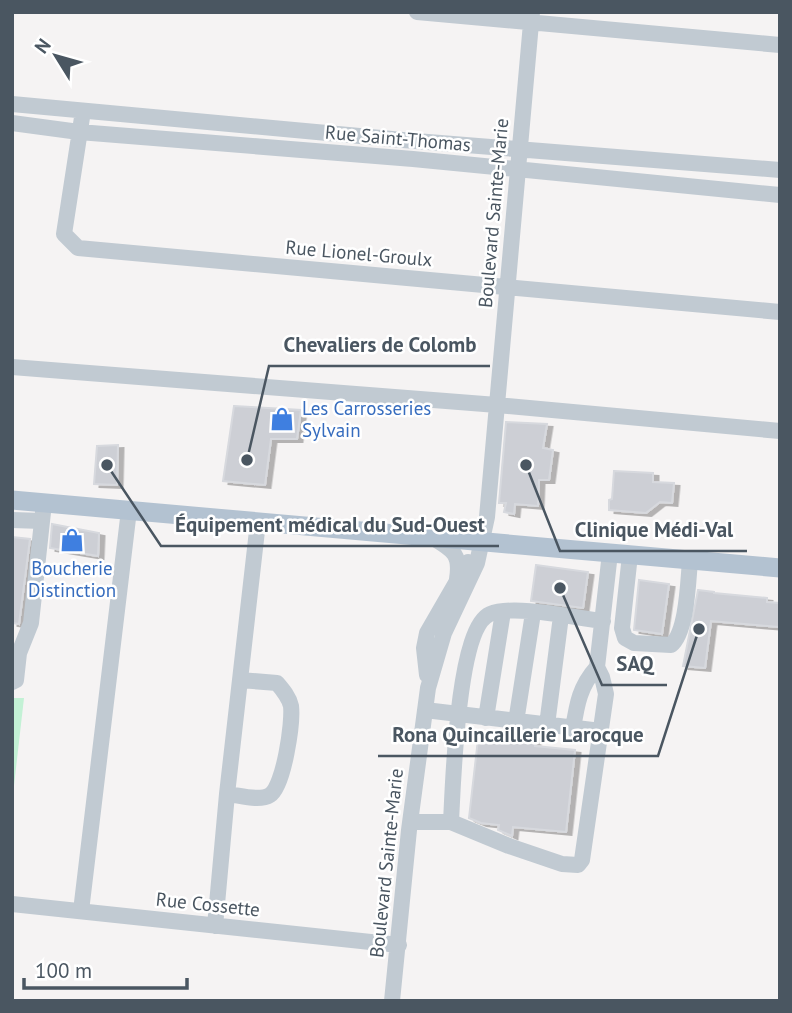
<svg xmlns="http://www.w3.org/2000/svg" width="792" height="1013" font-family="'PT Sans',sans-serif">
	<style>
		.green { fill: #c3f1d5 }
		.building { fill: #cdcfd5; stroke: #d7d9de; stroke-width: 2; filter: url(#shadow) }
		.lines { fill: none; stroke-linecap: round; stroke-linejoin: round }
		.minor { stroke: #c1cad2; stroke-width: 16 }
		.major { stroke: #b3c2d1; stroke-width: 19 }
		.labels { text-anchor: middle; stroke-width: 5; stroke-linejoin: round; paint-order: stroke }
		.street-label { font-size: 19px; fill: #4a5661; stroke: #fff }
		.shop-label { font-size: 19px; fill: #366cbe; stroke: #fff; text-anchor: start }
		.leader { fill: none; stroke: #4a5661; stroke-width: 2.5 }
		.callout-dot { fill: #4a5661; stroke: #fff; stroke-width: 2.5 }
		.callout-label { font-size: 21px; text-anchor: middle; font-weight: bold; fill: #4a5661; stroke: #fff; stroke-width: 5; stroke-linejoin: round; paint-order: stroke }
	</style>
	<defs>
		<filter id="shadow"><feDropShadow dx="5.5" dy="3" stdDeviation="0" flood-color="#0004"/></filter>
	</defs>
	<rect width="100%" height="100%" fill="#f5f3f3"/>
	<path class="green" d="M12,698H24L12,803Z"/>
	<path class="building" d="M234,406L301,410L297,439H271L265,485L223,481Z
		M506,422L547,424L543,448L553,450L549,480H539L538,506L515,504L514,514L504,512L506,503H499Z
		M118,445L117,485L94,484L97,446Z
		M614,471L653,473V482L674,483L672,503L660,502L646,513L609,510V500L612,499Z
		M52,524L99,533L98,556L50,548Z
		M12,537L30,539L19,624L12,623Z
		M536,565L588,572L583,608L531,601Z
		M639,580L669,584L662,634L634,630Z
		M698,590L714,592V593L767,598V602L780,603L779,627L711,621L705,668L683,666Z
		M501,733L536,736L535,746L575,750L566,832L513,827L512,836L498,830L499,825L481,823L469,818L478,739L500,741Z"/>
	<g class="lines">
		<path class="minor" d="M417,12L780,45
			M12,104L403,140L780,170
			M83,111L64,234L78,248L780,312
			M12,123L79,132L413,159L780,195
			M12,367L497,405L780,431
			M12,520L42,521
			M433,538C453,550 461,554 457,579
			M630,555L622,628L625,638L634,643L671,645C687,632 688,582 690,561
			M427,675L424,648L427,633L468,562
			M12,682L16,680L19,653L31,623L44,503
			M425,710L601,731
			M486,718L503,612
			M516,722L533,613
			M547,725L561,616
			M573,729C577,703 580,686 597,667
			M227,794C239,795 259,802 270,795C284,786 293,722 291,706C289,697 283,690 277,683L240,680
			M410,822H451L509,846L562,864L578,865L582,860L606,694L602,677L597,667L610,553
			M451,822C453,786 457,628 490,614C513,604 576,618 603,621
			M12,904L399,945
			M81,911L129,510
			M215,926L227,794L258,522
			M392,1001L409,830L428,688L444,633L477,563L487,517L532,12"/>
		<path class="major" d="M12,500L780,568"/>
	</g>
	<defs>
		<g id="shop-bare" transform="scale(1.89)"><path d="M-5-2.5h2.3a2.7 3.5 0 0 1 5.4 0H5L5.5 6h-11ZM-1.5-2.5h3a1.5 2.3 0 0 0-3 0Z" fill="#3f7fe0" stroke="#fff" stroke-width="2.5" paint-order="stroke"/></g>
	</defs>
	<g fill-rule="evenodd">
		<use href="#shop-bare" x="282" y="419"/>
		<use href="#shop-bare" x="72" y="540"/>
	</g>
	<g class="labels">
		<g class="street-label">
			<text transform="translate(398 138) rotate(5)" y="7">Rue Saint-Thomas</text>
			<text transform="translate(493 213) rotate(-85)" y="7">Boulevard Sainte-Marie</text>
			<text transform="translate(359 253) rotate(5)" y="7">Rue Lionel-Groulx</text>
			<text transform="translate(386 863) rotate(-84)" y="7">Boulevard Sainte-Marie</text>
			<text transform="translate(208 904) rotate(6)" y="7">Rue Cossette</text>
		</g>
		<g class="shop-label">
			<text x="302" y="415">Les Carrosseries<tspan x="302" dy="22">Sylvain</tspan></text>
			<text x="72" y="575" text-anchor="middle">Boucherie<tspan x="72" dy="22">Distinction</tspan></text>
		</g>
	</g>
	<path class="leader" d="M247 460L269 366H490M107 465L161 546H499M526 465L560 551H747M560 588L602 685H667M699 629L658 756H378"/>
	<g class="callout-dot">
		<circle cx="247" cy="460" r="7"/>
		<circle cx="107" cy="465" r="7"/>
		<circle cx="526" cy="465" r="7"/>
		<circle cx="560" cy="588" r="7"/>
		<circle cx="699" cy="629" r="7"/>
	</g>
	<g class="callout-label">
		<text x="380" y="352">Chevaliers de Colomb</text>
		<text x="330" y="532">Équipement médical du Sud-Ouest</text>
		<text x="654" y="537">Clinique Médi-Val</text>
		<text x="635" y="671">SAQ</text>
		<text x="518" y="742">Rona Quincaillerie Larocque</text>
	</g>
	<rect width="792" height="1013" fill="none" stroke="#4a5661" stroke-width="28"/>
	<g transform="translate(56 56) rotate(307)" stroke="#ffffff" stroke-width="5" paint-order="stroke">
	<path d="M0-5L12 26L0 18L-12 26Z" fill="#4a5661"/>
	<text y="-10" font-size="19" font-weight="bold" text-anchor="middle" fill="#4a5661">N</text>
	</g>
	<path d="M24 978v10h163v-10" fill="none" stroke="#4a5661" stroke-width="3.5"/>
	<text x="35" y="978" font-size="21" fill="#4a5661" stroke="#ffffff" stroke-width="5" paint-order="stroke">100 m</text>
</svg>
